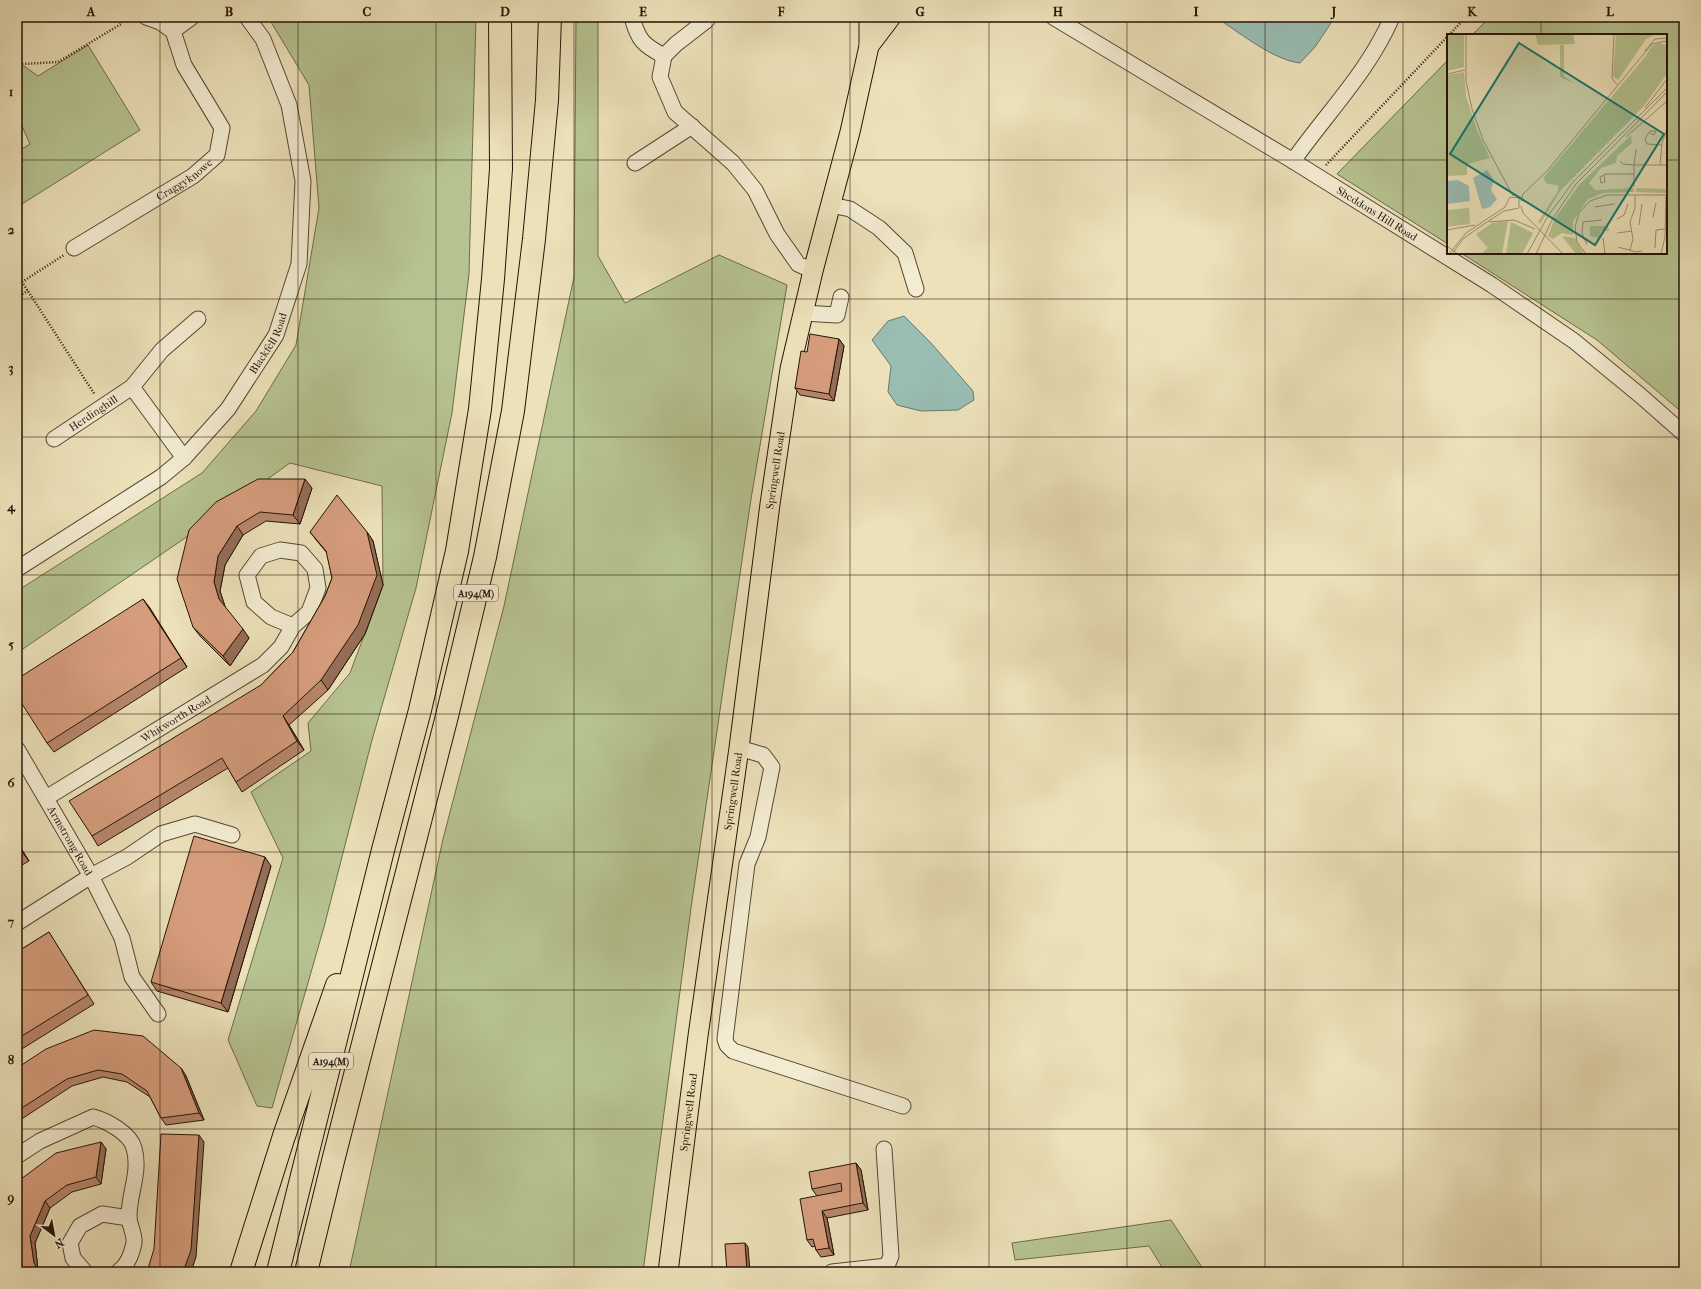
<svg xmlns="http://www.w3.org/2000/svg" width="1701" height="1289" font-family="'IM FELL French Canon',serif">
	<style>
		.green { fill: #b6c390; stroke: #6d6c4b }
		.water { fill: #99bdb3; stroke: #6a796e }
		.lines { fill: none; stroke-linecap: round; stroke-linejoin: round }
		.minor-casing { stroke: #564733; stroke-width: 17 }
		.major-casing { stroke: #241406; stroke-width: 21 }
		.highway-casing { stroke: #241406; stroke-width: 24 }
		.path { stroke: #241406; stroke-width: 2.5; stroke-dasharray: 1 2; stroke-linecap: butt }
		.minor { stroke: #f3ecd2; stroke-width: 15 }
		.major { stroke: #ece1b9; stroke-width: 19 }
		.highway { stroke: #ece1b9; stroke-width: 22 }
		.wall { fill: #b8876c; stroke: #241406 }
		.shaded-wall { fill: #966e58; stroke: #241406 }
		.building { fill: #d69d7d; stroke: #241406 }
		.grid { fill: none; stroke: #241406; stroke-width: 1; stroke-opacity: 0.55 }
		.labels { text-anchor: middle; stroke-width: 3; stroke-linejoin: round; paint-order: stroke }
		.shield { fill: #f3ecd2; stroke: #625543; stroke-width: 1 }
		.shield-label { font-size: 10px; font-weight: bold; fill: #241406 }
		.street-label { font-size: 11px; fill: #241406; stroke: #f3ecd2 }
		.inset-road { fill: none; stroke: #9c8f71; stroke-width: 1 }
		.view { fill: #0f766e; fill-opacity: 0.15; stroke: #0f766e; stroke-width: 2 }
		.inset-edge { fill: none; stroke: #241406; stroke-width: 2 }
		.neatline { fill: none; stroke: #241406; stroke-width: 1.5 }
		.grid-label { font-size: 13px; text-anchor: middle; font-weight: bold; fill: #241406 }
	</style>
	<rect width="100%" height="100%" fill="#ece1b9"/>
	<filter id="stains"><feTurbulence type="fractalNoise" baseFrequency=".005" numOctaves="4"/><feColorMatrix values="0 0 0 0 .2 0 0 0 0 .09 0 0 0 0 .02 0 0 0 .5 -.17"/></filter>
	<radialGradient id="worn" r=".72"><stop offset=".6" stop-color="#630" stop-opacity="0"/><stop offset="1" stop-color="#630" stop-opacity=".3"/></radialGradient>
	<path class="green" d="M268,17H476L469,274L452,413L416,588L372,740L324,927L272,1108L257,1106L228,1040L283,858L251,792L311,751L308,723L350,673L383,585L382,486L290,463L188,536L17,653V591L202,473L256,411L296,345L319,208L309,85Z
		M576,17H598V256L625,303L719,255L787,285L751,499L691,908L643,1272H349L443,839L504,606L574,277Z
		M1490,17H1684V414L1597,340L1461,253H1666V35H1472Z
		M88,45L140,130L17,207V152L30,144L17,115V71L24,66L38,76Z
		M1448,60V244L1337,174Z
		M1171,1220L1205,1272H1165L1149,1246L1015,1260L1012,1243Z"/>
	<path class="water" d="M1213,17H1335L1315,47L1300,63C1274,60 1241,34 1220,20Z
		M904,316L931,343L973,391L974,400L958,410L921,411L897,405L888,392L891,366L872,340L888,321Z"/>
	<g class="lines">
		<g class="minor-casing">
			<g id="minor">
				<path d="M632,17C638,40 643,45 664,56"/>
				<path id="s1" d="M1053,17L1293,161L1492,285L1574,341L1641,396L1684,434"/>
				<path d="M707,20L676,44L664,56L660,77L675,112L733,163L755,190L777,234L798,264L813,271"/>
				<path d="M173,31L192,17"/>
				<path d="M1293,161C1326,114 1369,71 1392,17"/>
				<path d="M635,163L692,126"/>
				<path d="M831,205L850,209L879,228L905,253L916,289"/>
				<path id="s2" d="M74,248L193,176L217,155L222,128L184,65L173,31L160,22L146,17"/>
				<path d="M803,313L837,315L841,297"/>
				<path d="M132,387L184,458"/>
				<path id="s3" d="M54,439L132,387L162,350L198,319"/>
				<path id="s4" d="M17,569L161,477L184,458L228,409L276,335L299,264L303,181L289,105L263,39L247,17"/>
				<path d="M739,748L763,755L772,767L758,837L747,864L725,1039L727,1045L733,1051L903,1106"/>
				<path id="s5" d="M17,749L91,876L17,923"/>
				<path id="s6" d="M46,798L263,665L281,647L293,626L309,612L318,588L315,569L301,553L280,550L261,556L247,575L254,602L271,617L293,626"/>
				<path d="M158,1014L132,977L122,938L91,876L127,857L161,834L195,824L232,835"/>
				<path d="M17,1156L40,1141L93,1117C107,1121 130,1133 134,1148C141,1173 128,1195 129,1219C130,1226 135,1235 134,1243C132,1253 127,1266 118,1272"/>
				<path d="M85,1272L73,1258L70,1243L80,1226L102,1214L129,1218"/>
				<path d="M832,1272L887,1266L891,1256L884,1149"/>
			</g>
		</g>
		<g class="major-casing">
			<g id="major">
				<path d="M869,46L891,17"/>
				<path id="s7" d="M668,1272L698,1036L739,748L770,504L790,369L813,271L850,132L869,46V17"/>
			</g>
		</g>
		<g class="highway-casing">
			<path id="highway" d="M241,1272L284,1136L337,985
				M278,1272L383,850L420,710L457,551L480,409L493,279L501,169L500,17
				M306,1272L334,1157L447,716L485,557L513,411L534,239L547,100L550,17"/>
		</g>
		<path class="path" d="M1449,35L1466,17
			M17,67L23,64L58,62L121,24L123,17
			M1326,165L1448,36
			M17,274L95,395
			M22,282L64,255
			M17,297L28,291"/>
		<use href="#minor" class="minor"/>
		<use href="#major" class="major"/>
		<use href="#highway" class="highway"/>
	</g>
	<path class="wall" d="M839,339L844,346L834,401L800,395L795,388L807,352Z
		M312,488L300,524L266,521L243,535L225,565L220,591L225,607L249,638L230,666L200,636L193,627L189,530Z
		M310,532H367L373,541L383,585L365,634L328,690L289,725L304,750L242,792L236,782L228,768L98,846L92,836L261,685L293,652L325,596L332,578L327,553L317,541Z
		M143,599L187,667L54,752L47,743Z
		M17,842L29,861L17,868Z
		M271,866L228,1012L157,991L151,982Z
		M49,932L55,942L94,1004L17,1052V952Z
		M17,1068H181L186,1076L204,1120L166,1125L161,1118L150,1097L127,1082L103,1077L72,1086L17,1122Z
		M101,1142L106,1149L101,1184L72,1192L50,1208L35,1243L38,1270L17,1272V1182Z
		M856,1163L861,1170L868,1210L827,1218L834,1255L821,1257L816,1250L815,1246L812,1247L807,1240L817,1196L812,1189Z"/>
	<path class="shaded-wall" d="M839,339L844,346L834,401L829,394Z
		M305,479L312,488L300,524L293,515Z
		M237,526L243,535L225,565L220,591L226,609L219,599L214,582L218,556Z
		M367,532L373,541L383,585L365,634L328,690L321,680Z
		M143,599L150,608L187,667L181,658Z
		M243,629L249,638L230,666L223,656Z
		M283,716L289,725L304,750L297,741Z
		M17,842L29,861L22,852L17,843Z
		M265,857L271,866L228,1012L221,1003Z
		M181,1068L186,1076L204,1120L199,1113Z
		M199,1135L204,1142L196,1257L191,1272H183Z
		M101,1142L106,1149L101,1184L96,1177Z
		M856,1163L861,1170L868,1210L863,1203Z
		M45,1201L50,1208L35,1243L38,1270L40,1272H39L34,1263L30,1236Z
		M822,1211L827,1218L834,1255L829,1248Z
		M745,1243L748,1247L750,1272H747Z"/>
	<path class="building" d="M810,334L839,339L829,394L795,388L801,351L807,352Z
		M258,479H305L293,515L260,512L237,526L218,556L214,582L219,599L243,629L223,656L193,627L177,579L189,530L216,502Z
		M337,495L367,532L377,575L358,625L321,680L283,716L297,741L236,782L222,758L92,836L69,801L261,685L293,652L325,596L332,578L326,551L310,532Z
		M143,599L181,658L47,743L17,696V679Z
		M194,836L265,857L221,1003L151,982Z
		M17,843L22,852L17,855Z
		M49,932L88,995L17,1039V952Z
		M94,1030L143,1036L181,1068L199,1113L161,1118L147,1091L122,1074L98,1070L67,1079L17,1111V1068L46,1049Z
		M161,1134L199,1135L191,1250L183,1272H147L154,1249Z
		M101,1142L96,1177L67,1185L45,1201L30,1236L34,1263L39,1272H17V1182L56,1153Z
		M856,1163L863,1203L822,1211L829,1248L816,1250L813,1239L807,1240L800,1199L842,1191L841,1183L812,1189L809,1172Z
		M745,1243L747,1272H727L725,1244Z"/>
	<path class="grid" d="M160,17V1272M298,17V1272M436,17V1272M574,17V1272M712,17V1272M850,17V1272M989,17V1272M1127,17V1272M1265,17V1272M1403,17V1272M1541,17V35M17,160H1448M1666,160H1684M1541,253V1272M17,299H1684M17,437H1684M17,575H1684M17,714H1684M17,852H1684M17,990H1684M17,1129H1684"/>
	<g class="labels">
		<g class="shield">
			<rect x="454" y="585" width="44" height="16" rx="3"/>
			<rect x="309" y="1053" width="44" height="16" rx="3"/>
		</g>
		<g class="shield-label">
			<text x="476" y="597">A194(M)</text>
			<text x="331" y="1065">A194(M)</text>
		</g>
		<g class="street-label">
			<text dy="4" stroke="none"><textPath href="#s2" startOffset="130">Craggyknowe</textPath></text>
			<text dy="4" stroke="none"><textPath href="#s1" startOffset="379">Sheddons Hill Road</textPath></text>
			<text dy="4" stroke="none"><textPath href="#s4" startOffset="344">Blackfell Road</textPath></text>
			<text dy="4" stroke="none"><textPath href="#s3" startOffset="47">Herdinghill</textPath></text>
			<text dy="4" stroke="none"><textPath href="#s7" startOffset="809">Springwell Road</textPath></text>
			<text dy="4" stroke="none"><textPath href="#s6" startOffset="152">Whitworth Road</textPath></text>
			<text dy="4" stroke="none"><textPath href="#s7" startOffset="485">Springwell Road</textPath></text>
			<text dy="4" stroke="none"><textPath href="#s5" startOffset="106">Armstrong Road</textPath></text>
			<text dy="4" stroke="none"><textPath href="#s7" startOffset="161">Springwell Road</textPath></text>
		</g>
	</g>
	<g transform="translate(1447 34)">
		<rect width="220" height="220" fill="#ece1b9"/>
		<path d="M0,0H17V33L0,37ZM88,0H126L128,10L91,11ZM169,0H220V1H207L199,5L171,46L166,42ZM211,9L220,11V40L196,73L114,156L93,190L91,188L111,157V151L100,150L96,144L198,23L205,12ZM113,11H117V42L128,50L113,43ZM17,38L19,62L30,96L43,124L20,130V141L0,142V41ZM184,101L185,109L170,122L169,129L154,134L142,149L148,156L187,154V158L156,159L141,165L126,187V201L115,199L106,205L101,202L108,184L132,151ZM189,154L220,155V159L189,158ZM22,174L23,190L0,193V176ZM61,187L55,220H34L41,214L29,200L45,189ZM64,188L86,199L75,220H59ZM143,192H161L162,197H154L152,204L143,202ZM115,202L128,204L137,220H129Z" fill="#b6c390"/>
		<path d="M40,136L47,146L44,156L50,165L43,173L35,175L26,144ZM11,146L22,152L23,167L0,170V147Z" fill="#99bdb3"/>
		<path class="inset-road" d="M19,0V47L25,75L36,106L66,162M167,0L165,44L170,51M198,17L208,5L220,4M0,40L18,36M198,74L220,45M203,99L207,101L209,97H203L198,105L200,110L215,111M179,103L220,67M173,127L176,130L187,131L189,115M213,131L215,109L220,95M157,141L158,148L154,149L153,143L159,140H187M187,153V131H220M74,167L76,160L100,137L205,10L220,7M74,172L76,179L116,220M148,173L167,170M206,183L209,169M170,185L177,181L181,170M42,188L67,186L88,195M192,191L195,170M0,196L28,191M170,199L185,197M156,204L158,220M140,211L135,199L136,188L155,186M0,212L11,220M171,213L189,218L195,217M208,214L209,196L218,195M183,216L186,205L183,188L188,174V161M2,220L19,199L58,173L63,163L72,164V174L57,177L31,194L16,205L5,220M80,220L101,182L126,148L220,54M89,220L106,184L129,150L220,58M139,220L130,208L128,193L132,179L143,167L160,161H220M214,220L218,203L219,161"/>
		<path class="view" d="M72,9L217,100L148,211L3,120Z"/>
		<rect width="220" height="220" class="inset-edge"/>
	</g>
	<rect width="1701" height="1289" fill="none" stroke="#ece1b9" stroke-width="44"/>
	<g transform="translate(54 1235) rotate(148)" stroke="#f3ecd2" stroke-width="3" paint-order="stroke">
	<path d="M0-3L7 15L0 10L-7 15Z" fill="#241406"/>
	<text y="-6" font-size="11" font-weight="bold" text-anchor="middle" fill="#241406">N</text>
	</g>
	<rect x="22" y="22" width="1657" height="1245" class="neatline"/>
	<g class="grid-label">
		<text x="91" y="16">A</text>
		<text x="229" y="16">B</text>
		<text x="367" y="16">C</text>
		<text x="505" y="16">D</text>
		<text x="643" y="16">E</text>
		<text x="781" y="16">F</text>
		<text x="920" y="16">G</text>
		<text x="1058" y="16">H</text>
		<text x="1196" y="16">I</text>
		<text x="1334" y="16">J</text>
		<text x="1472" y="16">K</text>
		<text x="1610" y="16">L</text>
		<text x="11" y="96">1</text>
		<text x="11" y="234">2</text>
		<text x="11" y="372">3</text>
		<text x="11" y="511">4</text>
		<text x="11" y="649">5</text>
		<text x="11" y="787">6</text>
		<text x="11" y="926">7</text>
		<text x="11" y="1064">8</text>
		<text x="11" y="1202">9</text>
	</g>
	<rect width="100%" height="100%" filter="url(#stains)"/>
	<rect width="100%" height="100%" fill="url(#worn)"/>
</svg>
